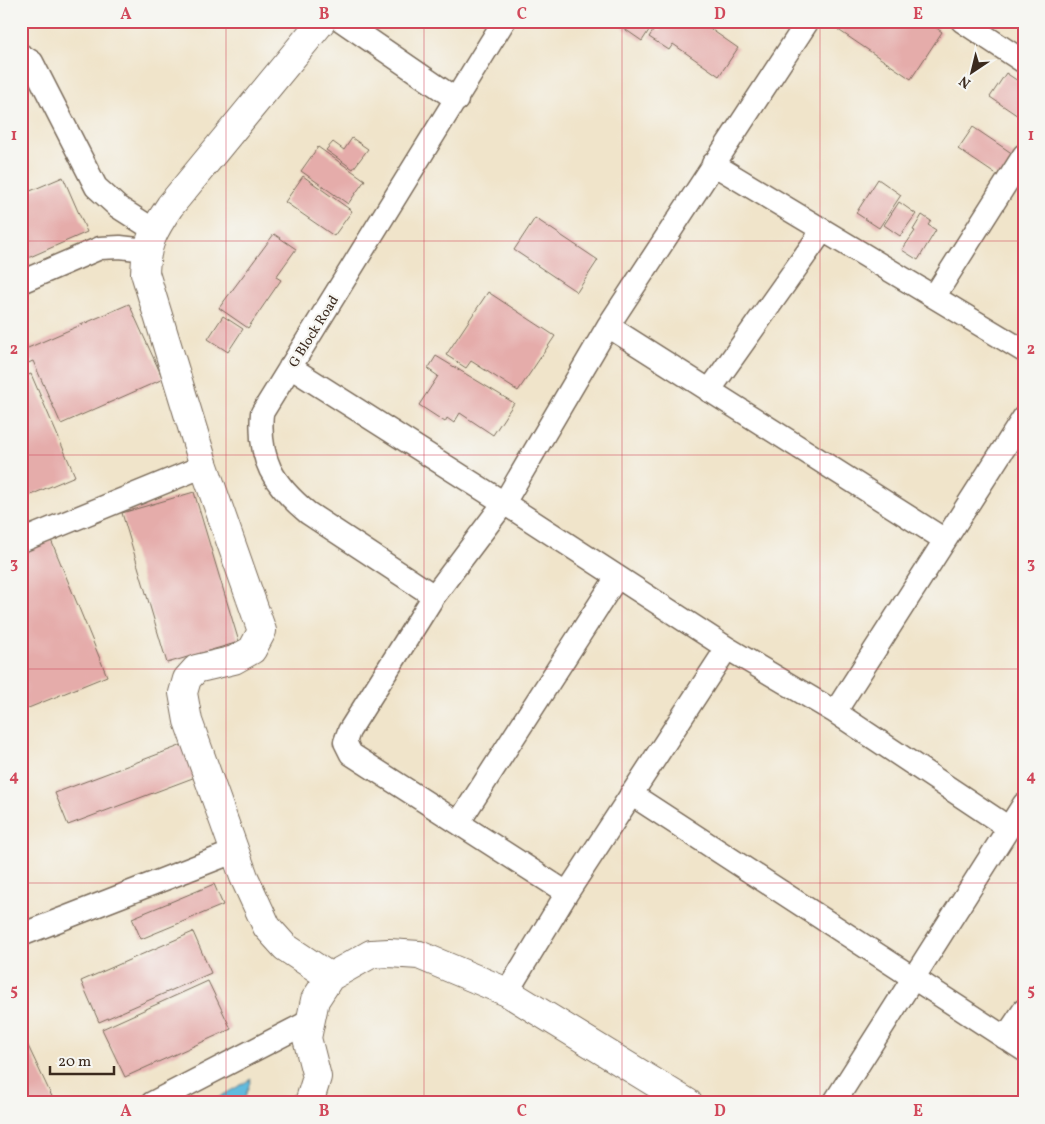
<svg xmlns="http://www.w3.org/2000/svg" width="1045" height="1124" font-family="Vollkorn,serif">
	<style>
		.water { fill: #60bbde; stroke: #4e727e }
		.building { fill: #e5acaa }
		.lines { fill: none; stroke-linecap: round; stroke-linejoin: round }
		.minor-casing { stroke: #7a6b5a; stroke-width: 25 }
		.tertiary-casing { stroke: #7a6b5a; stroke-width: 30 }
		.minor { stroke: #fff; stroke-width: 22 }
		.tertiary { stroke: #fff; stroke-width: 28 }
		.grid { fill: none; stroke: #d1495b; stroke-width: 1; stroke-opacity: 0.55 }
		.labels { text-anchor: middle; stroke-width: 4.5; stroke-linejoin: round; paint-order: stroke }
		.street-label { font-size: 14px; fill: #3b2a1e; stroke: #f6f6f2 }
		.neatline { fill: none; stroke: #d1495b; stroke-width: 2 }
		.grid-label { font-size: 16px; text-anchor: middle; font-weight: bold; fill: #d1495b }
	</style>
	<rect width="100%" height="100%" fill="#f6f6f2"/>
	<filter id="ink" filterUnits="userSpaceOnUse"><feTurbulence type="fractalNoise" baseFrequency=".02" numOctaves="2"/><feDisplacementMap in="SourceGraphic" scale="10" xChannelSelector="R" yChannelSelector="G"/><feConvolveMatrix kernelMatrix="1 2 1 2 8 2 1 2 1" color-interpolation-filters="sRGB"/></filter>
	<filter id="wash" filterUnits="userSpaceOnUse"><feTurbulence type="fractalNoise" baseFrequency=".0096" numOctaves="4" result="noise"/><feDisplacementMap in="SourceGraphic" scale="20" xChannelSelector="R" yChannelSelector="G"/><feGaussianBlur stdDeviation="1.12" result="paint"/><feColorMatrix in="noise" values="0 0 0 0 0 0 0 0 0 0 0 0 0 0 0 0 0 1.4 0 .05"/><feComposite in="paint" operator="in"/></filter>
	<g filter="url(#wash)">
		<rect width="100%" height="100%" fill="#f0e4ca"/>
		<path class="water" d="M251,1079L243,1103H209Z"/>
		<g id="blocks">
			<path class="building" d="M613,21H655L642,41Z
				M667,21H699L738,48L719,76L673,44L669,50L649,37L655,28L660,31Z
				M833,21H927L942,32L911,79L831,25Z
				M1006,73L1024,85V120L990,97Z
				M973,127L1016,156L1001,178L958,149Z
				M352,138L368,149L353,169L326,150L333,142L344,150Z
				M318,147L365,180L348,204L301,171Z
				M303,176L352,211L334,236L285,202Z
				M63,177L87,232L21,261V195Z
				M878,179L901,195L879,228L856,213Z
				M899,202L916,214L900,236L884,225Z
				M922,215L931,221L928,225L936,230L918,260L902,250L915,231L913,230Z
				M535,218L598,260L577,292L514,250Z
				M274,234L296,249L276,277L281,280L248,328L219,308Z
				M488,292L555,336L518,391L471,361L466,368L446,355Z
				M129,304L163,379L61,424L33,361L21,366V351Z
				M223,316L243,329L228,352L208,339Z
				M436,356L514,403L493,435L460,413L454,423L447,418L445,422L419,405L438,376L428,369Z
				M31,374L75,476L21,499V378Z
				M194,492L239,642L167,663L122,513Z
				M51,540L107,676L21,711V552Z
				M185,744L198,776L68,825L55,793Z
				M214,884L223,905L141,939L132,918Z
				M193,932L211,973L99,1022L81,981Z
				M208,981L231,1029L125,1077L102,1029Z
				M21,1031L55,1103H21Z"/>
		</g>
	</g>
	<g filter="url(#ink)">
		<use href="#blocks" fill-opacity="0" stroke="#7a6b5a" stroke-width="1"/>
		<g class="lines">
			<g class="minor-casing">
				<path id="minor" d="M342,21L457,100
					M962,21L1024,62
					M21,55L32,62L96,187L118,207L154,230
					M713,164L1024,351
					M21,282L100,248L120,247L146,250
					M934,297L1024,155
					M608,326L945,540
					M290,367L504,503L727,648L835,712L1009,828
					M709,391L823,230
					M21,541L204,466
					M434,596L308,513C273,484 258,460 262,413L504,21
					M835,712L1024,417
					M631,794L1024,1050
					M459,822L617,577
					M567,893L351,754L345,742L349,731L434,596L504,503L608,326L808,21
					M21,935L236,851
					M507,992L567,893L727,648
					M1005,1038L1024,1010
					M152,1103L310,1021
					M834,1103L1024,804"/>
			</g>
			<g class="tertiary-casing">
				<path id="tertiary" d="M322,21L170,206C153,231 146,244 145,273L204,466L262,631L252,650L234,660L196,669L187,679L183,693L188,721L244,877L267,927L285,947L330,977
					M309,1103L317,1077L307,1038L315,1000L330,977L371,954L389,953L419,955L507,992L688,1103"/>
			</g>
			<use href="#minor" class="minor"/>
			<use href="#tertiary" class="tertiary"/>
		</g>
	</g>
	<path class="grid" d="M226,21V1103M424,21V1103M622,21V1103M820,21V1103M21,241H1024M21,455H1024M21,669H1024M21,883H1024"/>
	<g class="labels">
		<g class="street-label">
			<text transform="translate(313 331) rotate(-58)" y="5">G Block Road</text>
		</g>
	</g>
	<rect width="1045" height="1124" fill="none" stroke="#f6f6f2" stroke-width="55"/>
	<g transform="translate(972 72) rotate(215)" stroke="#f6f6f2" stroke-width="4" paint-order="stroke">
	<path d="M0-4L9 19L0 12L-9 19Z" fill="#3b2a1e"/>
	<text y="-8" font-size="14" font-weight="bold" text-anchor="middle" fill="#3b2a1e">N</text>
	</g>
	<path d="M50 1066v8h64v-8" fill="none" stroke="#3b2a1e" stroke-width="2.5"/>
	<text x="58" y="1066" font-size="15" fill="#3b2a1e" stroke="#f6f6f2" stroke-width="4" paint-order="stroke">20 m</text>
	<rect x="28" y="28" width="990" height="1068" class="neatline"/>
	<g class="grid-label">
		<text x="126" y="19">A</text>
		<text x="324" y="19">B</text>
		<text x="522" y="19">C</text>
		<text x="720" y="19">D</text>
		<text x="918" y="19">E</text>
		<text x="14" y="140">1</text>
		<text x="1031" y="140">1</text>
		<text x="14" y="354">2</text>
		<text x="1031" y="354">2</text>
		<text x="14" y="568">3</text>
		<text x="1031" y="568">3</text>
		<text x="14" y="781">4</text>
		<text x="1031" y="781">4</text>
		<text x="14" y="995">5</text>
		<text x="1031" y="995">5</text>
		<text x="126" y="1116">A</text>
		<text x="324" y="1116">B</text>
		<text x="522" y="1116">C</text>
		<text x="720" y="1116">D</text>
		<text x="918" y="1116">E</text>
	</g>
</svg>
